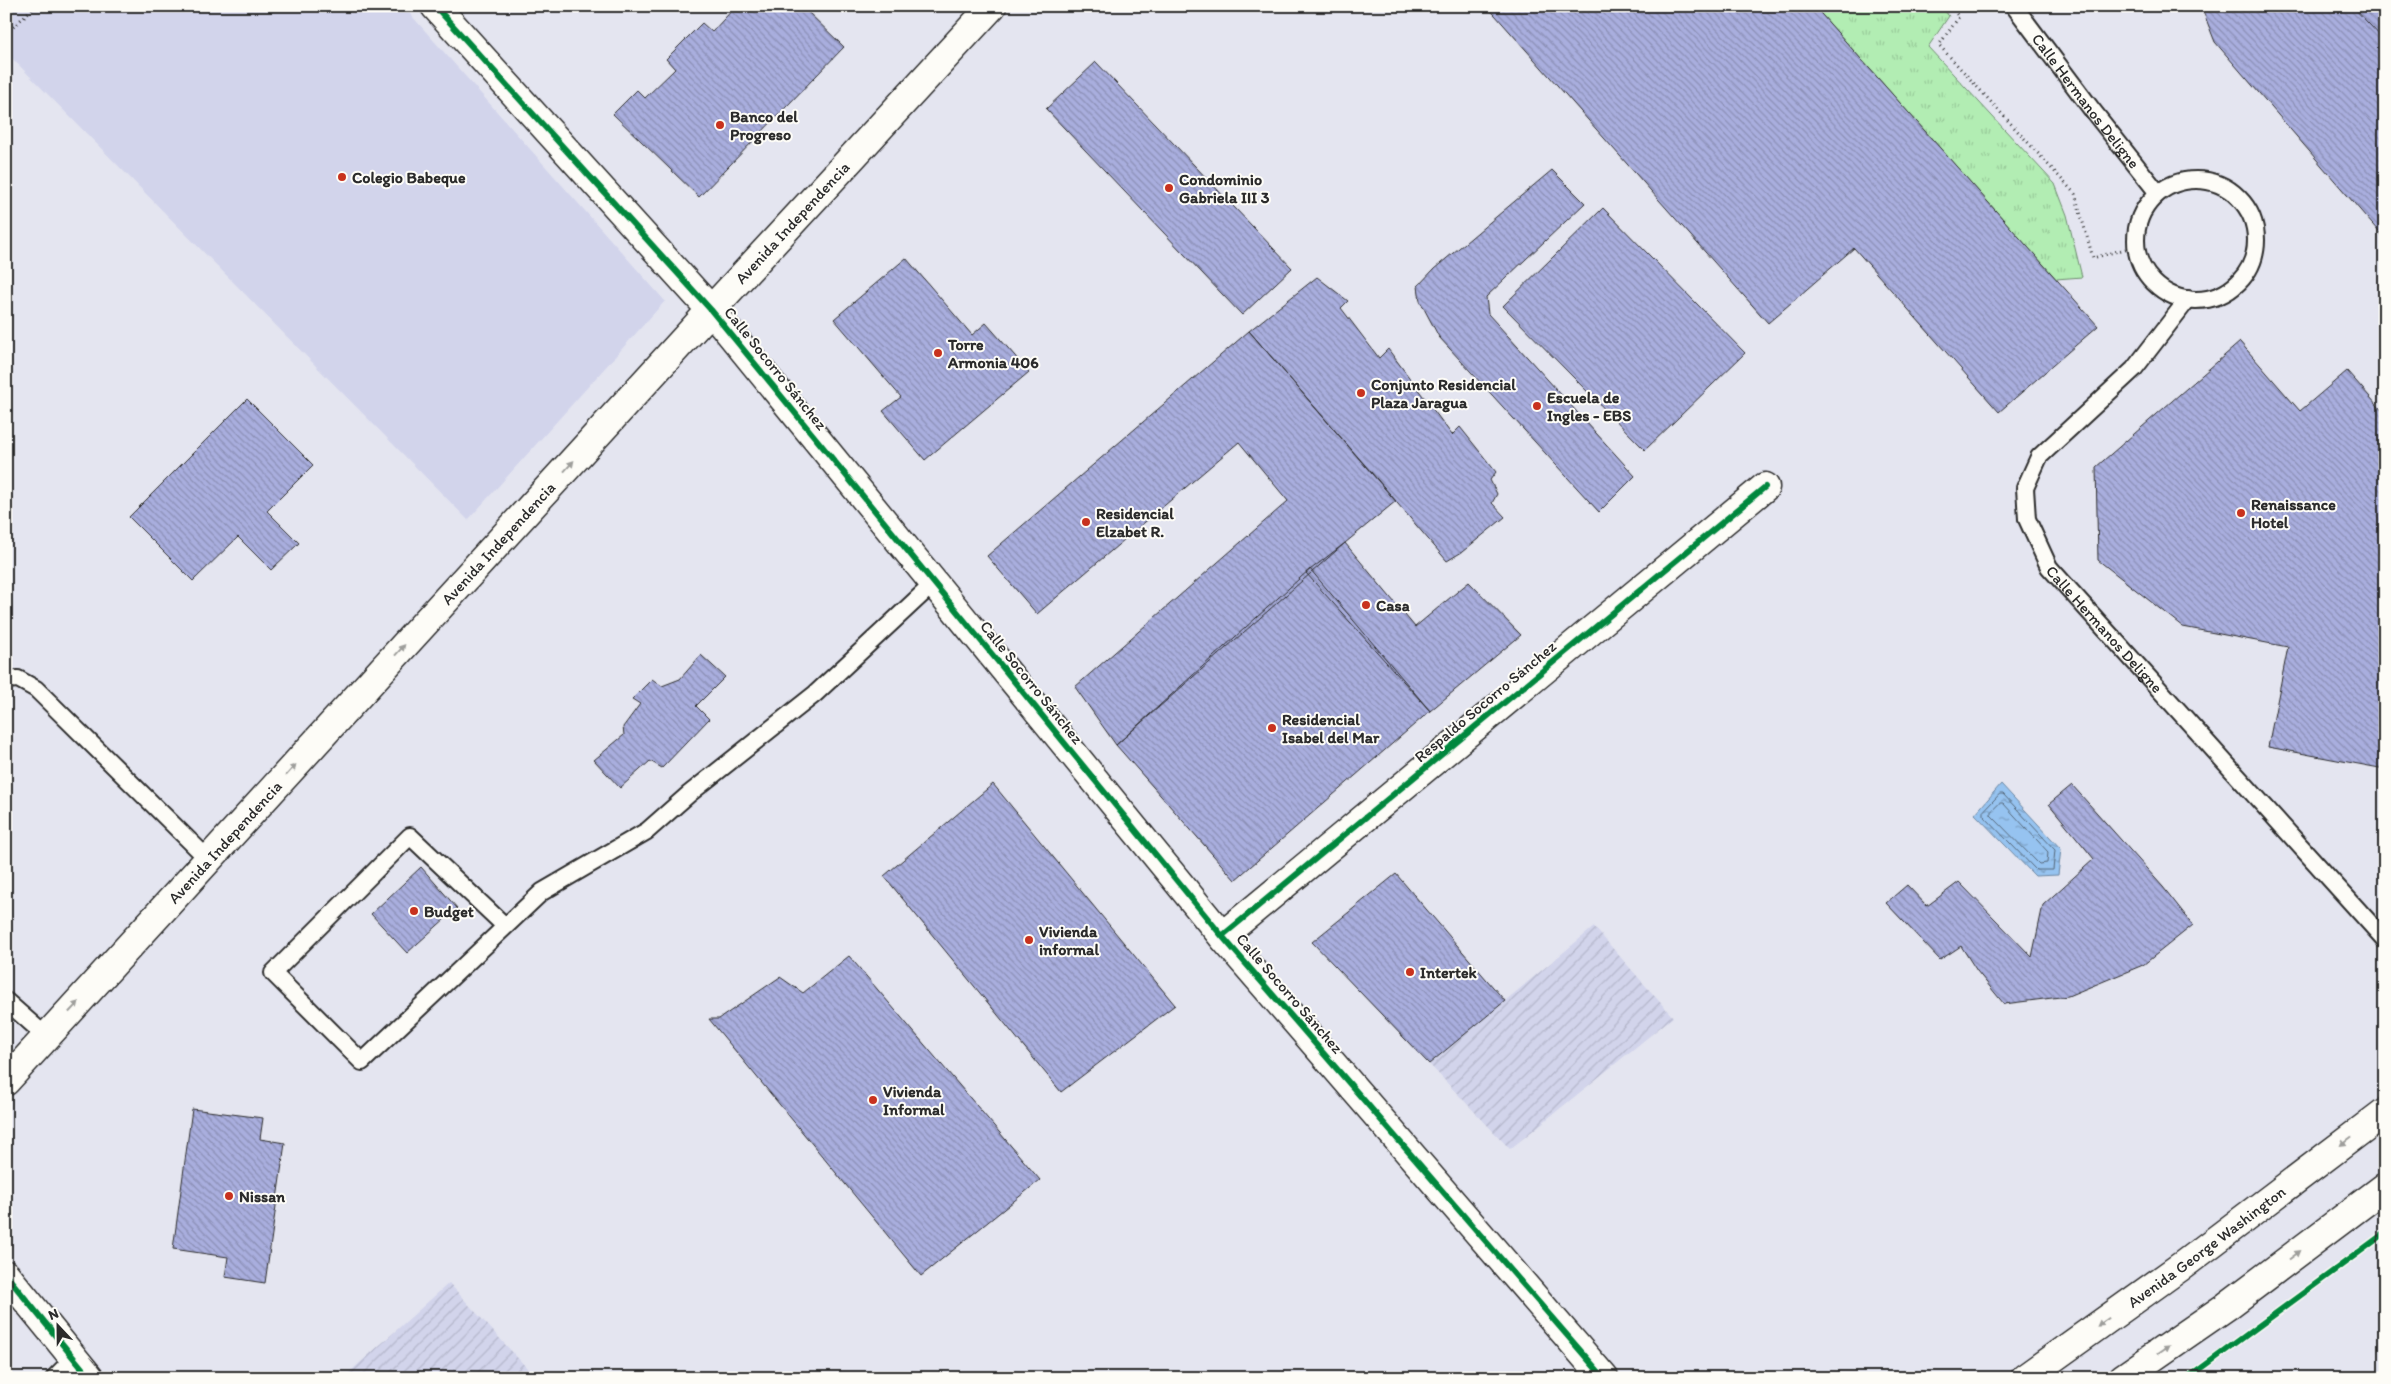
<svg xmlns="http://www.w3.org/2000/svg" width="2391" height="1384" font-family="Itim,sans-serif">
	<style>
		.built { fill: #d2d4eb }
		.industrial { fill: url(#industrial-furrows) }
		.grass { fill: url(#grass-tufts); stroke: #6e8c6f }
		.water { fill: url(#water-ripples); stroke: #6b86a1 }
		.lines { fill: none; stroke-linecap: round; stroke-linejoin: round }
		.shore { stroke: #56687a; stroke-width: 1 }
		.building { fill: url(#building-back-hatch); stroke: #2b2b2b }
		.lane-casing { stroke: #2b2b2b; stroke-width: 20 }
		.street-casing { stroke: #2b2b2b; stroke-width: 31 }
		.secondary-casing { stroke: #2b2b2b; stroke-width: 31 }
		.highway-casing { stroke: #2b2b2b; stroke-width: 31 }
		.path { stroke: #2b2b2b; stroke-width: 3; stroke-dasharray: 1 4; stroke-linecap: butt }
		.lane { stroke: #fdfcf7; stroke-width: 16 }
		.street { stroke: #fdfcf7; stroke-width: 28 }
		.secondary { stroke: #fdfcf7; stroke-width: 28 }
		.highway { stroke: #fdfcf7; stroke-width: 28 }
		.cycleway-casing { stroke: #fdfcf7; stroke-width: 9 }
		.cycleway { stroke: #00873e; stroke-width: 6 }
		.oneway { fill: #9e9e9b }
		.poi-dot { fill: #c8321e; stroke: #fdfcf7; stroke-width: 2 }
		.labels { text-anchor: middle; stroke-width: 4; stroke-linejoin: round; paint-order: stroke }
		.street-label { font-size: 16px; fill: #2b2b2b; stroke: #fdfcf7 }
		.poi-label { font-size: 16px; font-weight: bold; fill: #2b2b2b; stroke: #fdfcf7; text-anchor: start }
	</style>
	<defs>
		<pattern id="industrial-furrows" width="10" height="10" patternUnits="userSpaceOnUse" patternTransform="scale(1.25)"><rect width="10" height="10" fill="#d2d4eb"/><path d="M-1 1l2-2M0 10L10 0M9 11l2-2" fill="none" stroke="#b4b6ca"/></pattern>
		<pattern id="grass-tufts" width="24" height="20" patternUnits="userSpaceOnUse" patternTransform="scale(1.25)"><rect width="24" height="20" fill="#b2edb3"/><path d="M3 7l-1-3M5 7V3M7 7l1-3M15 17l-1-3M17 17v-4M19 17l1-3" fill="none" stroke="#99cb9a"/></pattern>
		<pattern id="water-ripples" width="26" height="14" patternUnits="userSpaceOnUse" patternTransform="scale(1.25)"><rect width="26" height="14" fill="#96c3f0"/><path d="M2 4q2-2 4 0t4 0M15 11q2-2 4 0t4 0" fill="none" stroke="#7b9fc3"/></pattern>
		<pattern id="building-back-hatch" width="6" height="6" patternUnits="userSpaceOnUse" patternTransform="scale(1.25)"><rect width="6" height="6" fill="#a9aede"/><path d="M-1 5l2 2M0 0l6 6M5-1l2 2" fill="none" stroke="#8a8eb4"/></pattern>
	</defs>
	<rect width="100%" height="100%" fill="#e4e5f0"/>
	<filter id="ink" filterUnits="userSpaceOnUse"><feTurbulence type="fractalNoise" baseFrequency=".02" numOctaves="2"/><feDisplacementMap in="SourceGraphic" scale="10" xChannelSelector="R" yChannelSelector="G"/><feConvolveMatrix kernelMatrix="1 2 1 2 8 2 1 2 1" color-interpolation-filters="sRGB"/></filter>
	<g filter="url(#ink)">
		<path class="built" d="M6,6H403L665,301L468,520L6,52Z"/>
		<path class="industrial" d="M1594,927L1673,1017L1510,1149L1429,1064Z
			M449,1283L536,1378H343Z"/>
		<path class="grass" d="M1814,6H1940L1949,16L1928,47L2055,184L2067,215L2082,277L2056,279Z"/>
		<path class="water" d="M2001,784L2061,849L2058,875L2035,876L1975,814Z"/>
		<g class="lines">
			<path class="shore" d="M2000,794H2003L2055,850L2053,870H2036L1983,815V812Z
				M2000,803H2003L2048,852L2047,863L2039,864L1991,815V812Z"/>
		</g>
		<path class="building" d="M736,6H802L844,47L699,197L613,114L637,90L645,98L675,69L666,59L702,23L712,32Z
			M1487,6H1814L2098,326L1999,412L1854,248L1768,323Z
			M2201,6H2385V239L2215,42Z
			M2352,6H2385V41Z
			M1096,62L1292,268L1242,315L1046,109Z
			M1552,170L1585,203L1486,297L1488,314L1635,476L1599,512L1439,337L1420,301L1418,286L1434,269Z
			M1603,208L1745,353L1645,450L1503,306Z
			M906,258L972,335L986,323L1029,372L925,460L883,411L901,397L834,319Z
			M1317,277L1348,301L1341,308L1379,358L1388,349L1452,435L1460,427L1496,472L1490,480L1497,494L1492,503L1505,517L1462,552L1447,561L1249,331Z
			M1249,331L1396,501L1345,543L1116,745L1075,687L1288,501L1239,442L1037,614L987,556Z
			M2240,342L2300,411L2347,371L2385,414V769L2268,747L2288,647L2183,627L2098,560L2096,467Z
			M247,399L313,465L267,511L299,543L271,570L238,537L193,581L129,517Z
			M1345,543L1415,627L1469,582L1521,635L1430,711L1306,573Z
			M1310,569L1430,711L1235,880L1116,745Z
			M701,655L725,677L696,706L709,719L662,768L650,761L620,788L594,760L624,735L623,727L640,704L632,699L652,679L662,686L680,679Z
			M993,784L1175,1005L1061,1092L884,876Z
			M2072,785L2163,887L2193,925L2143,965L2068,996L2004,1004L1977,971L1961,946L1940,960L1886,903L1907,885L1927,906L1959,882L2032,957L2043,905L2094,859L2049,804Z
			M421,867L457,908L407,953L371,914Z
			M1396,874L1505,1001L1429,1064L1312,942Z
			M849,956L1040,1180L921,1276L709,1019H719L780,977L803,993Z
			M192,1109L263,1118L260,1139L285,1143L265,1283L225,1277L228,1257L173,1249Z"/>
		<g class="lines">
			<g class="lane-casing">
				<g id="lane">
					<path id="s1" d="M2014,6L2093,111L2158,193"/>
					<circle cx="2196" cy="240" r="60"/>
					<path id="s2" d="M2188,299L2134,369L2039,457L2025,488L2027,519L2049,567L2385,940"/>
					<path d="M6,680L18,679L36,689L209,860"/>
					<path d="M505,926L410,836L273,973L362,1062L542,892L647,831L689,794L815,694L934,583"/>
					<path d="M6,1001L47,1037"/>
					<path d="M54,1378L74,1358"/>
				</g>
			</g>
			<g class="street-casing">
				<path id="street" d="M435,6L711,310L1222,936L1604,1378
					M1222,936L1765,487
					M6,1275L90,1378"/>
			</g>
			<g class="secondary-casing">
				<g id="secondary">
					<path id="s3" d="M6,1081L711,310L992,6"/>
				</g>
			</g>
			<g class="highway-casing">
				<g id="highway">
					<path id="s4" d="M2025,1378L2183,1265L2385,1112"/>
					<path d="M2123,1378L2227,1306L2385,1187"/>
				</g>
			</g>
			<path class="path" d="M1950,6L1959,17L1939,45L2075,194L2093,258L2136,246
				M6,34L35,6"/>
			<use href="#lane" class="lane"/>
			<use href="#street" class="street"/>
			<use href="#secondary" class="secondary"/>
			<use href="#highway" class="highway"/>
			<g class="cycleway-casing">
				<path id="cycleway" d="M435,6L711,310L1222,936L1604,1378
					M1222,936L1765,487
					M6,1275L90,1378
					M2188,1378L2385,1233"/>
			</g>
			<use href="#cycleway" class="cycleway"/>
		</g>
		<defs><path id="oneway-solid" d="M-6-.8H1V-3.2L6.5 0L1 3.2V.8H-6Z" transform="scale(1.25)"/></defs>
		<g class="oneway">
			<use href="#oneway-solid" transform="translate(569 466) rotate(-48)"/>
			<use href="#oneway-solid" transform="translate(400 650) rotate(-48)"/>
			<use href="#oneway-solid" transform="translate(291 770) rotate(-48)"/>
			<use href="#oneway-solid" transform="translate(74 1007) rotate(-47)"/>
			<use href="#oneway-solid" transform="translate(2346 1141) rotate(143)"/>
			<use href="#oneway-solid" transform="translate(2295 1255) rotate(-37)"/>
			<use href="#oneway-solid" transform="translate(2103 1322) rotate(145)"/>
			<use href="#oneway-solid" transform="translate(2163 1350) rotate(-35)"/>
		</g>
	</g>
	<g class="poi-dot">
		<circle cx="720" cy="125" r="5"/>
		<circle cx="342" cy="177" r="5"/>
		<circle cx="1169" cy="188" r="5"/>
		<circle cx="938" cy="353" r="5"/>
		<circle cx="1361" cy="393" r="5"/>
		<circle cx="1537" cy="406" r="5"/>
		<circle cx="2241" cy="513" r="5"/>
		<circle cx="1086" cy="522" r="5"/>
		<circle cx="1366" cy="605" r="5"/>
		<circle cx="1272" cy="728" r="5"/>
		<circle cx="414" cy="911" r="5"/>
		<circle cx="1029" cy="940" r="5"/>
		<circle cx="1410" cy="972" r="5"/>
		<circle cx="873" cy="1100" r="5"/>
		<circle cx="229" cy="1196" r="5"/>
	</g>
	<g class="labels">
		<g class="street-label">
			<text dy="6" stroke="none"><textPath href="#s1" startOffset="119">Calle Hermanos Deligne</textPath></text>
			<text dy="6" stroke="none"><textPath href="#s3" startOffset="1164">Avenida Independencia</textPath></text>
			<text transform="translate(776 368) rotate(51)" y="6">Calle Socorro Sánchez</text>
			<text dy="6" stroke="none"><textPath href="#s3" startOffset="729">Avenida Independencia</textPath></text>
			<text dy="6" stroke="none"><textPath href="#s2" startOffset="419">Calle Hermanos Deligne</textPath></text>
			<text transform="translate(1032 682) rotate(51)" y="6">Calle Socorro Sánchez</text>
			<text transform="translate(1485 701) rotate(-40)" y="6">Respaldo Socorro Sánchez</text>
			<text dy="6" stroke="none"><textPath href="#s3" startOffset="324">Avenida Independencia</textPath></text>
			<text transform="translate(1290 993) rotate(49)" y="6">Calle Socorro Sánchez</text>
			<text dy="6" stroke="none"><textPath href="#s4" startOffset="224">Avenida George Washington</textPath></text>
		</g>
		<g class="poi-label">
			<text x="730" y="122">Banco del<tspan x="730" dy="18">Progreso</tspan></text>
			<text x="352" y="183">Colegio Babeque</text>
			<text x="1179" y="185">Condominio<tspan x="1179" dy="18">Gabriela III 3</tspan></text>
			<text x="948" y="350">Torre<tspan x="948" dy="18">Armonia 406</tspan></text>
			<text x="1371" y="390">Conjunto Residencial<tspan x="1371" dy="18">Plaza Jaragua</tspan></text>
			<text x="1547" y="403">Escuela de<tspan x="1547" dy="18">Ingles - EBS</tspan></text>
			<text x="2251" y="510">Renaissance<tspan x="2251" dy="18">Hotel</tspan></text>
			<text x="1096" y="519">Residencial<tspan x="1096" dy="18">Elzabet R.</tspan></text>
			<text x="1376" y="611">Casa</text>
			<text x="1282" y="725">Residencial<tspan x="1282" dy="18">Isabel del Mar</tspan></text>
			<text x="424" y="917">Budget</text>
			<text x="1039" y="937">Vivienda<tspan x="1039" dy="18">informal</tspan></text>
			<text x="1420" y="978">Intertek</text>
			<text x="883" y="1097">Vivienda<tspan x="883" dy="18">Informal</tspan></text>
			<text x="239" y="1202">Nissan</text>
		</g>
	</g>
	<rect width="2391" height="1384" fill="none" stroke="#fdfcf7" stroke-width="25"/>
	<rect x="12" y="12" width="2366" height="1359" fill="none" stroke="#2b2b2b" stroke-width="2" filter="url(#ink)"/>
	<g transform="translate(58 1326) rotate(338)" stroke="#fdfcf7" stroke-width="4" paint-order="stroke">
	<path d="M0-4L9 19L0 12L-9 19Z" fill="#2b2b2b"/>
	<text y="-8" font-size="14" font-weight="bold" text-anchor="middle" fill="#2b2b2b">N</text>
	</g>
</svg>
